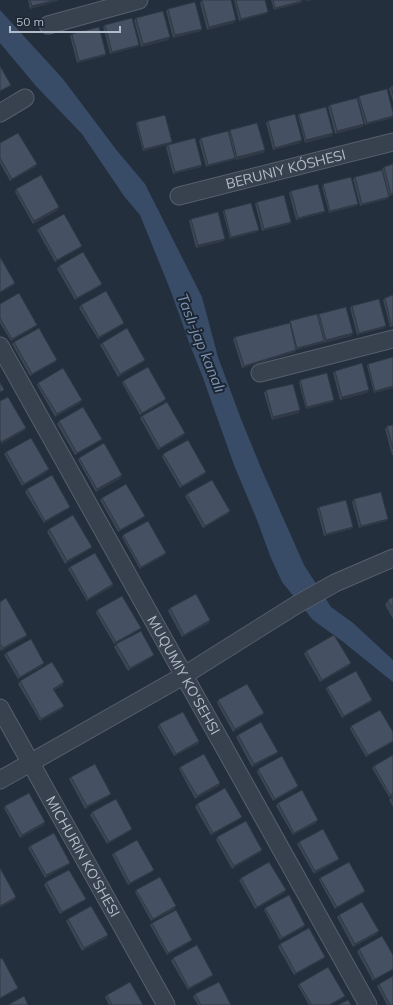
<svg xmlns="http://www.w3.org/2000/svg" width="393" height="1005" font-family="Mulish,sans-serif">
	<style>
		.water { fill: #394c67 }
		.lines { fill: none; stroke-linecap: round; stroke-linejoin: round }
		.minor-casing { stroke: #565f6c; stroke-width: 19 }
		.minor { stroke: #38414e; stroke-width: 17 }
		.wall { fill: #3b4654 }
		.shaded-wall { fill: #303945 }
		.building { fill: #455162; stroke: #303945 }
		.labels { text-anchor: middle; stroke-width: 4; stroke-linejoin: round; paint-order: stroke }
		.street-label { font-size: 14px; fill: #b4bcc9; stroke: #1d2633 }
		.water-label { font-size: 15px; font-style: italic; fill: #7c92b1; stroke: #1d2633 }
	</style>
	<rect width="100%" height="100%" fill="#242f3e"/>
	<path class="water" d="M0,10L63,79L118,152L145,184L202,297L218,357L241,419L261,468L304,565L331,607L353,623L393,660V682L342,641L313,620L282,582L271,558L257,520L234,465L202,375L190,345L170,289L140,215L124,196L82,134L36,86L0,43Z"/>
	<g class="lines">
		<g class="minor-casing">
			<g id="minor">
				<path d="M48,25L139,0"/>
				<path d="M0,113L25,98"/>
				<path id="s1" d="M179,196L393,142"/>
				<path id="s2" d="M0,346L368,1005"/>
				<path d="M260,373L393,339"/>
				<path id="s3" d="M0,708L166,1005"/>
				<path d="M0,780L183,676L296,605L335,583L393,558"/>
			</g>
		</g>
		<use href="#minor" class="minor"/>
	</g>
	<path class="wall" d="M28,0H58L57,1L30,9Z
		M202,0L236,20L234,23L207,30L200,3Z
		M234,0H265L266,14L239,21Z
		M271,0H302L301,3L274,10Z
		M168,9L202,29L201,31L173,38L166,11Z
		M136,18L168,40L141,47L134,20Z
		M105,25L139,45L137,47L110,54L103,27Z
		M72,34L106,54L104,56L77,63L70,36Z
		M391,86H393V102L389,89Z
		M359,96L392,118L365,125L358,98Z
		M330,105L364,124L362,127L335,134L328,107Z
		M299,114L333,133L332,136L305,143L298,116Z
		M268,121L300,143L273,150L266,123Z
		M137,122L170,144L143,151L136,124Z
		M230,130L265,150L263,153L236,160L229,133Z
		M201,138L235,158L233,160L206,167L199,141Z
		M0,143L37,164L35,167L10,181L0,163Z
		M168,145L202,165L201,167L173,174L166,147Z
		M393,164V195L389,196L382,169L384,167Z
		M355,177L389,197L387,199L360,206L353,179Z
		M323,184L358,204L356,206L329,213L322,187Z
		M16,189L59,207L58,210L33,224L15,192Z
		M291,191L325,211L323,213L296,220L289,193Z
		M257,202L291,222L290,224L262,231L255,204Z
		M224,210L259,230L257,232L230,239L223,212Z
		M191,219L225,239L223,241L196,248L189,221Z
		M39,228L80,248L55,262L37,230Z
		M59,266L102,284L100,286L75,300L57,269Z
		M393,295V326L390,327L383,300L385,298Z
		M0,304L35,327L11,341L0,323Z
		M81,305L122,325L98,339L79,308Z
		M352,306L384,328L357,335L350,308Z
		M319,314L353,333L351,336L324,343V341L323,343L296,350L295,352L242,368L233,339L235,337L289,323L290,321L318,315Z
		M14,342L55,362L30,376L12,344Z
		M102,343L145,360L143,362L118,377L100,345Z
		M368,364L393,388L374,393L367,366Z
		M335,371L367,393L340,400L333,373Z
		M300,380L334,400L333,402L306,409L299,383Z
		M123,381L165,401L140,415L122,383Z
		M38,383L82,400L80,403L55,417L37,385Z
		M266,390L299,413L272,420L264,393Z
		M142,416L183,436L158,450L140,418Z
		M59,421L102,439L100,441L75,455L57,424Z
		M393,425V455H392L385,429L387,426Z
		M6,452L47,472L22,486L4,454Z
		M163,454L205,474L180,488L162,457Z
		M79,458L121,478L96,492L78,460Z
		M27,489L68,509L44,523L25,492Z
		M187,494L230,511L228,514L203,528L185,496Z
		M102,498L145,516L143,518L118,532L100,500Z
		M354,499L388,519L386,521L359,528L352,502Z
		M319,507L353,527L351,529L324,536L317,509Z
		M49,529L92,547L90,549L65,564L47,532Z
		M123,535L166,553L165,555L140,569L122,537Z
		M70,567L113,584L112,587L87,601L68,569Z
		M393,597V619L385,605L388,600Z
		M0,602L27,635L26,637L1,651L0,649Z
		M170,608L210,620L209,623L182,637L168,611Z
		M97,610L139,630L114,644L96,613Z
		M116,644L152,657L128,671L114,647Z
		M306,651L349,666L320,682L304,654Z
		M6,653L42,666L18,679L4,655Z
		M20,681L63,685L54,690L62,709L40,721L18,684Z
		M327,687L371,702L342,718L326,689Z
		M218,700L264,713L262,715L233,732L217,703Z
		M159,724L199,741L198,744L174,756L158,727Z
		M351,726L393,732V742L366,757L350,729Z
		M238,735L276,754L252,767L236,737Z
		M393,755V795L389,797L372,768L374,766Z
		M180,767L219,786L195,799L179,769Z
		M258,769L297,788L273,801L257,772Z
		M71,777L109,796L85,809L69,779Z
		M393,796V807L389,800L391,797Z
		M278,803L316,823L293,835L276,806Z
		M197,804L242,817L240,819L211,835L195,807Z
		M5,806L44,825L20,838L4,808Z
		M92,812L130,831L107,844L90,815Z
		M217,837L261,852L232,869L216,840Z
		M299,842L339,859L337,861L314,874L297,844Z
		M30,846L70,863L68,865L45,878L28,848Z
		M114,853L152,872L128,885L112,855Z
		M241,878L286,890L284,893L255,909L239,880Z
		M320,878L364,893L335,909L319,880Z
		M46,882L84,901L60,914L44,885Z
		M136,890L175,909L151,921L135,892Z
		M265,908L304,927L280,940L264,910Z
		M339,915L377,934L353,947L337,917Z
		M68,919L108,935L106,938L82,951L66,921Z
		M152,923L190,942L167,955L150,925Z
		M280,944L323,959L294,975L278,947Z
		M359,949L393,955L373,981L357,952Z
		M173,958L211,977L188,990L171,961Z
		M299,984L345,996L343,998L331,1005H309L298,986Z
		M379,984L393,1005H387L377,986Z
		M195,994L231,1005H198L193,997Z
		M107,995L143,1005H109L105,997Z"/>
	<path class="shaded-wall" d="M55,0H58L57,1L30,9L32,6Z
		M307,0H314L305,2Z
		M302,1L301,3L274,10L275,8Z
		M268,12L266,14L239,21L241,19Z
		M236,20L234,23L207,30L209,27Z
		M202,29L201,31L173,38L175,35Z
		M170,37L168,40L141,47L143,44Z
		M139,45L137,47L110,54L112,52Z
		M106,54L104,56L77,63L79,61Z
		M11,85L9,87L0,92V91Z
		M393,116L392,118L365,125L367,123Z
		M364,124L362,127L335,134L337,131Z
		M333,133L332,136L305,143L306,140Z
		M302,140L300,143L273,150L275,148Z
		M172,142L170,144L143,151L144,149Z
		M265,150L263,153L236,160L237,157Z
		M235,158L233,160L206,167L208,165Z
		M37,164L35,167L10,181L12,179Z
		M202,165L201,167L173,174L175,172Z
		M393,193V195L389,196L391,194Z
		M389,197L387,199L360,206L362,204Z
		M358,204L356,206L329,213L330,211Z
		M59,207L58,210L33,224L34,221Z
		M325,211L323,213L296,220L298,218Z
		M291,222L290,224L262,231L264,229Z
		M259,230L257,232L230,239L231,237Z
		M225,239L223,241L196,248L198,245Z
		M82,246L80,248L55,262L57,260Z
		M15,283L13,286L0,293V292Z
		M102,284L100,286L75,300L77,298Z
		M124,323L122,325L98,339L99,337Z
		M37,325L35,327L11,341L12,339Z
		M386,326L384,328L357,335L359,333Z
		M353,333L351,336L324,343L326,340Z
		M324,341L323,343L296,350L295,352L242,368L244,366L296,350L297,348Z
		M57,360L55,362L30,376L32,374Z
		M145,360L143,362L118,377L120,374Z
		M393,386V388L374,393L375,391Z
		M369,390L367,393L340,400L342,397Z
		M166,399L165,401L140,415L142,413Z
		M82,400L80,403L55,417L57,414Z
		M334,400L333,402L306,409L307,407Z
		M300,410L299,413L272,420L273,417Z
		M26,428L24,431L0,445L1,442Z
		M185,433L183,436L158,450L160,448Z
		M102,439L100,441L75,455L77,453Z
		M49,469L47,472L22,486L24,484Z
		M206,472L205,474L180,488L182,486Z
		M122,475L121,478L96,492L97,489Z
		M70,507L68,509L44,523L45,521Z
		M230,511L228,514L203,528L205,526Z
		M145,516L143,518L118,532L120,530Z
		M388,519L386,521L359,528L361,526Z
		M353,527L351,529L324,536L326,534Z
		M92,547L90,549L65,564L67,561Z
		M166,553L165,555L140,569L141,567Z
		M113,584L112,587L87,601L88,599Z
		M210,620L209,623L182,637L184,635Z
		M141,628L139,630L114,644L116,642Z
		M27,635L26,637L1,651L3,648Z
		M154,655L152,657L128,671L130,668Z
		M44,663L42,666L18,679L20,677Z
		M351,663L349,666L320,682L322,680Z
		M64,682L63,685L51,691L53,689Z
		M372,700L371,702L342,718L344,716Z
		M64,706L62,709L40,721L41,719Z
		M264,713L262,715L233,732L235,729Z
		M199,741L198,744L174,756L176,754Z
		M393,741V742L366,757L368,755Z
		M278,752L276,754L252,767L254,764Z
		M220,783L219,786L195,799L197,796Z
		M298,786L297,788L273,801L275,799Z
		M111,794L109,796L85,809L87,806Z
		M242,817L240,819L211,835L213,833Z
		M318,820L316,823L293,835L294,833Z
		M45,822L44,825L20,838L22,835Z
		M132,829L130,831L107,844L109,842Z
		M262,850L261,852L232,869L234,866Z
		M339,859L337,861L314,874L315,871Z
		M70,863L68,865L45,878L46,875Z
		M154,870L152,872L128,885L130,883Z
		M286,890L284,893L255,909L257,907Z
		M365,891L364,893L335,909L337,907Z
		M16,897L15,900L0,908V906Z
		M86,899L84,901L60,914L62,912Z
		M176,906L175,909L151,921L153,919Z
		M305,925L304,927L280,940L282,938Z
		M379,931L377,934L353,947L355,944Z
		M108,935L106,938L82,951L84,948Z
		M192,940L190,942L167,955L168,953Z
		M325,957L323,959L294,975L296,973Z
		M393,969V970L373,981L375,979Z
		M213,975L211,977L188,990L189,988Z
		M18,988L16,990L0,999V998Z
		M345,996L343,998L331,1005H329Z"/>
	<path class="building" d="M30,0H55L32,6Z
		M202,0H231L236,20L209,27Z
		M236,0H265L268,12L241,19Z
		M273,0H302V1L275,8Z
		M195,2L202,29L175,35L168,9Z
		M163,11L170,37L143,44L136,18Z
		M132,18L139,45L112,52L105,25Z
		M99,27L106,54L79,61L72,34Z
		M0,66L11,85L0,91Z
		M391,86H393V94Z
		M387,89L393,113V116L367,123L359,96Z
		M357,98L364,124L337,131L330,105Z
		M326,107L333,133L306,140L299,114Z
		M295,114L302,140L275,148L268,121Z
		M165,115L172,142L144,149L137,122Z
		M257,123L265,150L237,157L230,130Z
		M228,131L235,158L208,165L201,138Z
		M18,133L37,164L12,179L0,158V143Z
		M195,138L202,165L175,172L168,145Z
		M393,164V193L391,194L384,167Z
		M382,170L389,197L362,204L355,177Z
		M41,175L59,207L34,221L16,189Z
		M351,177L358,204L330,211L323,184Z
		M318,184L325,211L298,218L291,191Z
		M284,195L291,222L264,229L257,202Z
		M251,203L259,230L231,237L224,210Z
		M218,212L225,239L198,245L191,219Z
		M64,214L82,246L57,260L39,228Z
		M83,252L102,284L77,298L59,266Z
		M0,257L15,283L0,292Z
		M106,291L124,323L99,337L81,305Z
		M19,293L37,325L12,339L0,318V304Z
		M393,295V324H391L385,298Z
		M379,299L386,326L359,333L352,306Z
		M346,307L353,333L326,340L319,314Z
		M317,314L324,341L297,348L290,321Z
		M290,323L296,350L244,366L235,337Z
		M39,328L57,360L32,374L14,342Z
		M127,328L145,360L120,374L102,343Z
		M393,357V386L375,391L368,364Z
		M362,363L369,390L342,397L335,371Z
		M148,367L166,399L142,413L123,381Z
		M63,368L82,400L57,414L38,383Z
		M327,373L334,400L307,407L300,380Z
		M0,382L4,390L0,392Z
		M293,384L300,410L273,417L266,390Z
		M8,397L26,428L1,442L0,440V401Z
		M167,402L185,433L160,448L142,416Z
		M83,407L102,439L77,453L59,421Z
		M393,425V449L387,426Z
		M31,438L49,469L24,484L6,452Z
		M188,440L206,472L182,486L163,454Z
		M104,443L122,475L97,489L79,458Z
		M52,475L70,507L45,521L27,489Z
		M212,480L230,511L205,526L187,494Z
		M126,484L145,516L120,530L102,498Z
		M381,492L388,519L361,526L354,499Z
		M346,500L353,527L326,534L319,507Z
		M73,515L92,547L67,561L49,529Z
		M148,521L166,553L141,567L123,535Z
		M95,553L113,584L88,599L70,567Z
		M196,594L210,620L184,635L170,608Z
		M122,596L141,628L116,642L97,610Z
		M393,597V609L388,600Z
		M6,598L27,635L3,648L0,644V602Z
		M141,631L154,655L130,668L116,644Z
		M334,635L351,663L322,680L306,651Z
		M31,639L44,663L20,677L6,653Z
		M52,662L64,682L53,689L64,706L41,719L20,681Z
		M356,671L372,700L344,716L327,687Z
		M247,684L264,713L235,729L218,700Z
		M380,710L393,732V741L368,755L351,726Z
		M183,712L199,741L176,754L159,724Z
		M261,722L278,752L254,764L238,735Z
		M204,754L220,783L197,796L180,767Z
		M393,755V793L390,795L374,766Z
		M282,756L298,786L275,799L258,769Z
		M95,764L111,794L87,806L71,777Z
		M225,788L242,817L213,833L197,804Z
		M302,790L318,820L294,833L278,803Z
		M29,793L45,822L22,835L5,806Z
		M393,796V801L391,797Z
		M116,799L132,829L109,842L92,812Z
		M246,821L262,850L234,866L217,837Z
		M323,829L339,859L315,871L299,842Z
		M54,833L70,863L46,875L30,846Z
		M137,840L154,870L130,883L114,853Z
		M269,862L286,890L257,907L241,878Z
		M349,862L365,891L337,907L320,878Z
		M0,868L16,897L0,906Z
		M69,870L86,899L62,912L46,882Z
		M160,877L176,906L153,919L136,890Z
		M289,895L305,925L282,938L265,908Z
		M362,902L379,931L355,944L339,915Z
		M91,906L108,935L84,948L68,919Z
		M176,910L192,940L168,953L152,923Z
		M309,928L325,957L296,973L280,944Z
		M382,936L393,955V969L375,979L359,949Z
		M197,945L213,975L189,988L173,958Z
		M2,958L18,988L0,998V959Z
		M328,967L345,996L329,1005H312L299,984Z
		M393,976V1005H390L379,984Z
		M130,982L143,1005H112L107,995Z
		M219,982L231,1005H201L195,994Z
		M24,996L28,1005H8Z
		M348,1000L351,1005H338Z"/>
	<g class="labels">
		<g class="street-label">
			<text dy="5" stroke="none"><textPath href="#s1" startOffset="110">BERUNIY KÓSHESI</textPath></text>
			<text dy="5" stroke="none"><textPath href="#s2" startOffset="377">MUQUMIY KO'SEHSI</textPath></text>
			<text dy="5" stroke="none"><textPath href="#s3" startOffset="170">MICHURIN KO'SHESI</textPath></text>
		</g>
		<g class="water-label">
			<text transform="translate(201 343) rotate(68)" y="5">Taslı-jap kanalı</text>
		</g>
	</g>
	<path d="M10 26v6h110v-6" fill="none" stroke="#b4bcc9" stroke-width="2"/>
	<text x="16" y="26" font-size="12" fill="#b4bcc9" stroke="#1d2633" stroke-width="3" paint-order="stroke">50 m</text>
</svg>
